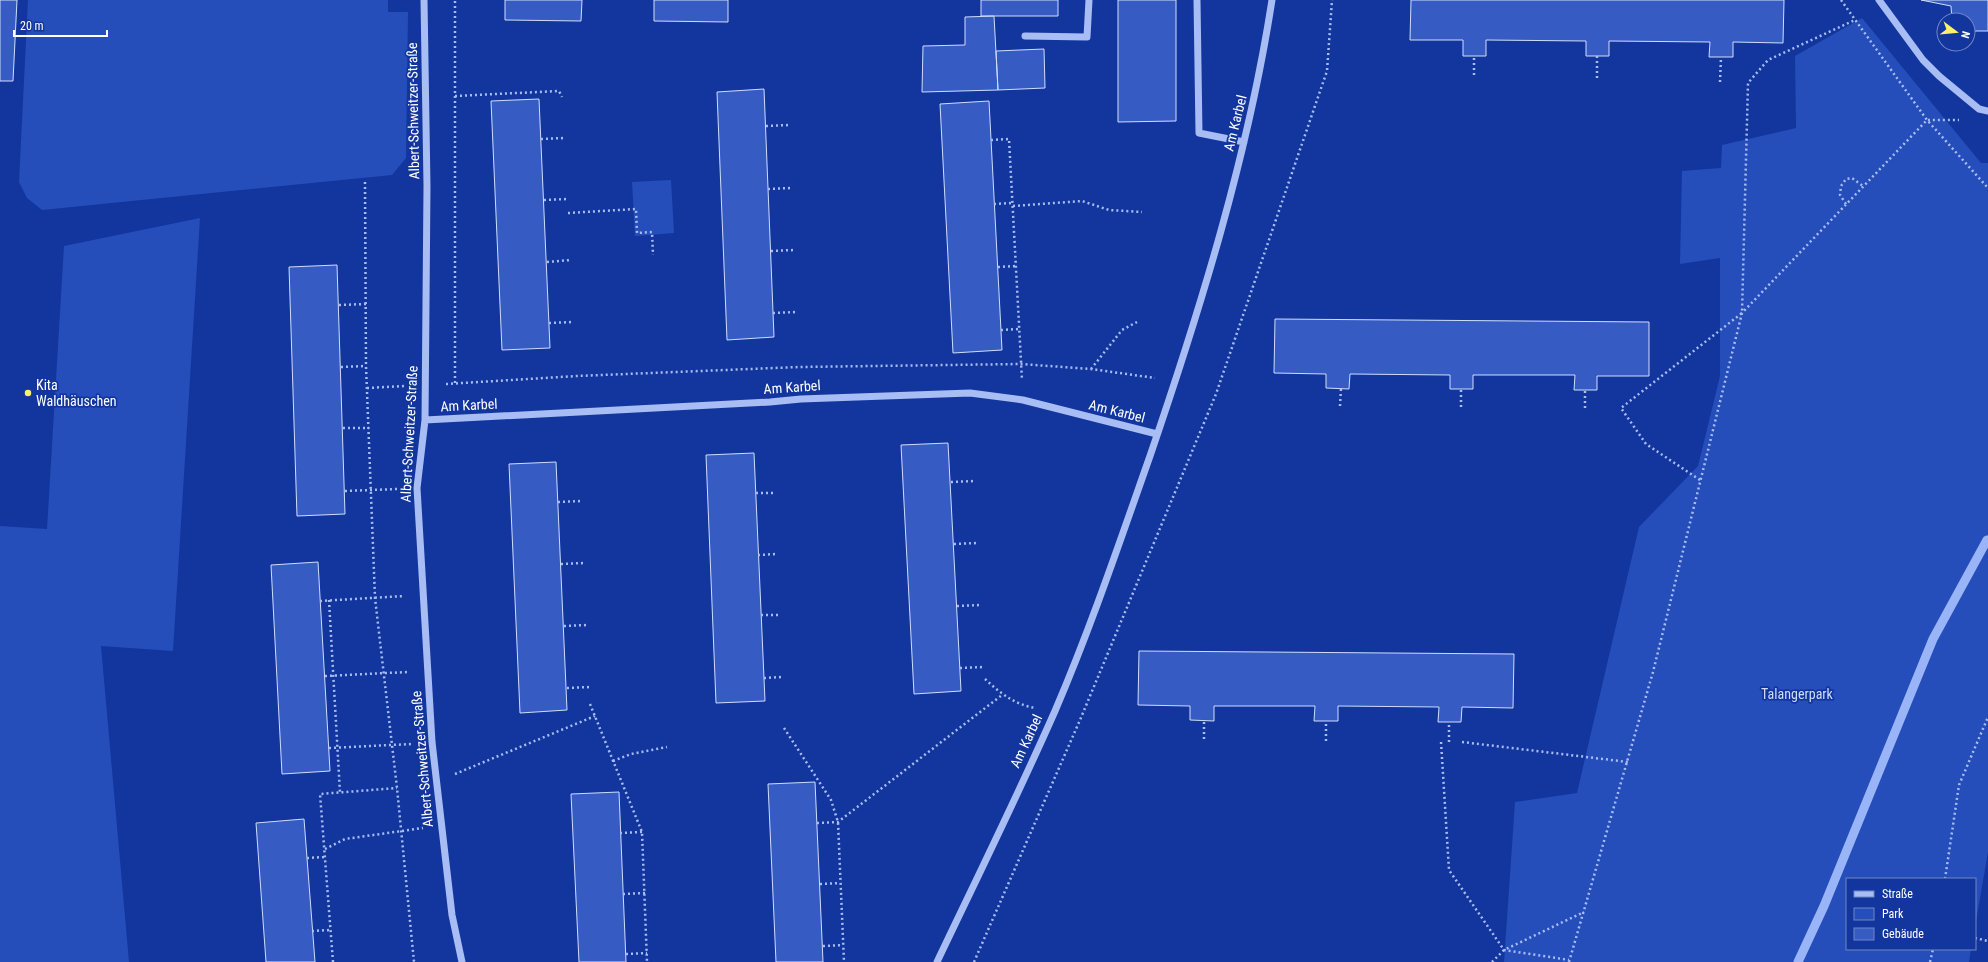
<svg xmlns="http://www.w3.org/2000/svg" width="1988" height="962" font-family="'Roboto Condensed',sans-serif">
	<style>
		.green { fill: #254ebb }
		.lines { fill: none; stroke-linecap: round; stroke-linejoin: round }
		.stream { stroke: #9ab5f7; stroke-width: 9 }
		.building { fill: #365cc3; stroke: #d0ddfe }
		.path { stroke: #a8bdf4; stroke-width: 2.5; stroke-dasharray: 2 3; stroke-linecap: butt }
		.minor { stroke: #a8bdf4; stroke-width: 7 }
		.poi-dot { fill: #ffef6b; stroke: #12369d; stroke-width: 1.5 }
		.labels { text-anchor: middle; stroke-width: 3.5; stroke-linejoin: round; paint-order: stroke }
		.street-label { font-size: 14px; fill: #fff; stroke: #12369d }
		.poi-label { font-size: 14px; fill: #fff; stroke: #12369d; text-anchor: start }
		.park-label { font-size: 14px; fill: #d0ddfe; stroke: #12369d }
	</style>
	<rect width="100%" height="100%" fill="#12369d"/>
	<path class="green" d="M28,0H388V12H408L406,158L392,175L42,210L27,198L19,182Z
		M1862,18L1981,163H1988V852L1975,927V879H1847V949H1971L1969,962H1504L1515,802L1577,793L1639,527L1698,466L1720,376V258L1680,264L1682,171L1721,168L1722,145L1796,128L1795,56Z
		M671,180L674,233L635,236L632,182Z
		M200,218L173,651L101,646L129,962H0V526L47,529L64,246Z"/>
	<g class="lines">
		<path class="stream" d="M1798,962L1824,906L1933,639L1987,540"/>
	</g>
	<path class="building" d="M0,0H17L13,81H0Z
		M505,0H582L581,21L505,20Z
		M654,0H728V22L654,21Z
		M981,0H1058V16H981Z
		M1118,0H1176V121L1118,122Z
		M1411,0H1784L1783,43L1733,42V57H1709L1710,42L1609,41V56H1586V41L1486,40V56H1463V40H1410Z
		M1921,0H1988V31H1968V20H1952L1951,6Z
		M994,16L998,90L922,92L923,46L965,45V17Z
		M1044,49L1045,88L998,90L996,51Z
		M764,89L774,337L727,340L717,92Z
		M539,99L550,348L502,350L491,101Z
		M989,101L1002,350L953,353L940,104Z
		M337,265L345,514L297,516L289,267Z
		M1275,319L1649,322V376H1597V390H1574L1575,375H1473V389H1450V375L1350,374L1349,389L1326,388V374L1274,373Z
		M948,443L961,691L914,694L901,445Z
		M754,453L765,701L716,703L706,455Z
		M556,462L567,710L520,713L509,464Z
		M318,562L330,771L282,774L271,565Z
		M1139,651L1514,654L1513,708L1462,707L1461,722H1438L1439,707L1338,706V721H1314L1315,706H1214V721L1190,720V706L1138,705Z
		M815,782L823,962H776L768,784Z
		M619,792L626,962H579L571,794Z
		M304,819L315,962H266L256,823Z"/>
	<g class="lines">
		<path class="path" d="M1841,0L1927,120L1988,188
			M1474,75V55
			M1597,78V56
			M1720,82L1721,57
			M455,96L559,91L562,97
			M766,126L789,125
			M541,139L564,138
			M991,140L1009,139L1022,380
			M365,182L366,366L375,598L397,788L414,962
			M768,189L791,188
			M544,200L568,199
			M994,204L1012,203
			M1846,204L1840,195L1841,186L1846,179L1852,178L1863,186
			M1013,206L1082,201L1109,210L1142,212
			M568,213L636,209L637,233L652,232L653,255
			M771,251L794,250
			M547,262L571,260
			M998,267L1016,266
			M339,305L366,304
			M773,313L797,312
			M549,323L574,322
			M1001,330L1019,329
			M341,367L366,366
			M1091,369L1122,330L1137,322
			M455,383V0
			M446,384L577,376L799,367L1021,364L1091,369L1155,378
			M367,388L405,386
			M1340,406L1341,388
			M1461,407V389
			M1585,408V390
			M343,428H369
			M1700,480L1646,444L1621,408L1742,313L1748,83L1768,60L1855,20
			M951,482L975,481
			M345,491L397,489
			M756,493H774
			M558,502L582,501
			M954,544L978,543
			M758,555L777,554
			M561,564L584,563
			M329,600L340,793
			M320,601L404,596
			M957,606L981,605
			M761,615H780
			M564,626L587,625
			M960,668L984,667
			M325,676L408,672
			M764,678L782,677
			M985,679C1000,693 1015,705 1036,708
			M567,688L590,687
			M590,704L642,832L647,962
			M784,728L831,800L838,822L844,962
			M1204,739V720
			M1326,741V721
			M1441,742L1449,870L1504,950L1569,960
			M1449,742V722
			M1462,742L1628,762
			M329,748L412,744
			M613,761L631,754L667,747
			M455,774L595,716
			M817,823L838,822L1002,695
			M620,833L642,832
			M325,849L345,839L423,828
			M307,858L325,857
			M1945,879L1959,785L1988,717
			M820,884L840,883
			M623,894L645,893
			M312,931L330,930
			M1975,938L1988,941
			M823,946L843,945
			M626,954L647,953
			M333,962L320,794L397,788
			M974,962L1080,720L1216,394L1327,71L1332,0
			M1492,962L1504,950L1584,912
			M1569,962L1653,672L1742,313L1927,120H1959
			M1930,962L1933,949"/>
		<path class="minor" d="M424,0L427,186L425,420L417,488L432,742L452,915L462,962
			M1197,0L1199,133L1244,142
			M1879,0L1923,60L1939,76L1979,109L1988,111
			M1025,36L1087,37L1089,0
			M425,420L770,402L801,399L970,393L1023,400L1157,434
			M937,962C977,878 1018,795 1055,711C1091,627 1120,541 1150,456C1201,307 1248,155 1272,0"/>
	</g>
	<circle class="poi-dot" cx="28" cy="393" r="4"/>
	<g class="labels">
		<g class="street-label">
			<text transform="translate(413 111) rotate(-91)" y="5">Albert-Schweitzer-Straße</text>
			<text transform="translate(1235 123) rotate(-76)" y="5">Am Karbel</text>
			<text transform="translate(792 387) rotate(-4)" y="5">Am Karbel</text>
			<text transform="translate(469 405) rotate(-3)" y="5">Am Karbel</text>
			<text transform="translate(1117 411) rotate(14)" y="5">Am Karbel</text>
			<text transform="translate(409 434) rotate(-87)" y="5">Albert-Schweitzer-Straße</text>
			<text transform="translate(1026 741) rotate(-65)" y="5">Am Karbel</text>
			<text transform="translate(422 759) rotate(-95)" y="5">Albert-Schweitzer-Straße</text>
		</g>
		<g class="poi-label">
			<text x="36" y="390">Kita<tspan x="36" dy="16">Waldhäuschen</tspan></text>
		</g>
		<g class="park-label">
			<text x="1797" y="699">Talangerpark</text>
		</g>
	</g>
	<rect x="1846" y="878" width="130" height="72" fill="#12369d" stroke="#7186c4"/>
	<rect x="1854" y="891" width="20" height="6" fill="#a8bdf4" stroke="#7186c4"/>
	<text x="1882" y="898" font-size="12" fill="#ffffff">Straße</text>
	<rect x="1854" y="908" width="20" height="12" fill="#254ebb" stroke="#7186c4"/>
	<text x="1882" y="918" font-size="12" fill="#ffffff">Park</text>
	<rect x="1854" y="928" width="20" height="12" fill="#365cc3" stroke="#7186c4"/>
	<text x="1882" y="938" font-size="12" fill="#ffffff">Gebäude</text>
	<g transform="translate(1956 32) rotate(106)"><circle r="19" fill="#12369d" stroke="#7186c4"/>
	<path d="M0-3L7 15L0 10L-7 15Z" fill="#ffef6b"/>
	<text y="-6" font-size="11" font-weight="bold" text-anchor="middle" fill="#ffffff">N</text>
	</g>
	<path d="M14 30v6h93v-6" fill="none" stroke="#ffffff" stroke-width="2"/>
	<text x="20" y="30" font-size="12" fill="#ffffff" stroke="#12369d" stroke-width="3" paint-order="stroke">20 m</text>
</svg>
